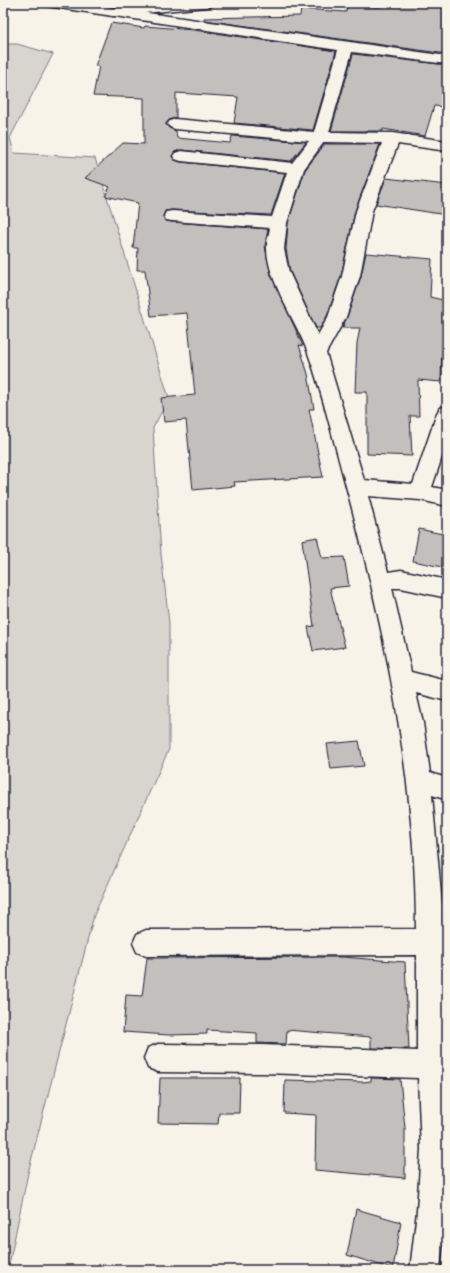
<svg xmlns="http://www.w3.org/2000/svg" width="450" height="1273" font-family="Sriracha,sans-serif">
	<style>
		.green { fill: #d8d5cf; stroke: #7d7c85 }
		.building { fill: #c2bfbd; stroke: #22223b }
		.lines { fill: none; stroke-linecap: round; stroke-linejoin: round }
		.street-casing { stroke: #22223b; stroke-width: 3 }
		.secondary-casing { stroke: #22223b; stroke-width: 3 }
		.street { fill: #f7f3e8; fill-rule: evenodd }
		.secondary { fill: #f7f3e8; fill-rule: evenodd }
	</style>
	<rect width="100%" height="100%" fill="#f7f3e8"/>
	<filter id="ink" filterUnits="userSpaceOnUse"><feTurbulence type="fractalNoise" baseFrequency=".025" numOctaves="2"/><feDisplacementMap in="SourceGraphic" scale="8" xChannelSelector="R" yChannelSelector="G"/><feConvolveMatrix kernelMatrix="1 2 1 2 8 2 1 2 1" color-interpolation-filters="sRGB"/></filter>
	<g filter="url(#ink)">
		<path class="green" d="M3,44H17L53,54L10,138L14,153L95,158L169,398L153,428L161,554L169,623V749L94,915L28,1173L8,1270H3Z"/>
		<path class="building" d="M385,3H447V54L204,20V18L300,16L301,9L346,12L347,5L380,7L381,5L384,6Z
			M111,23L144,28L145,26L194,30L336,51L313,130L234,123L238,97L176,93V118L169,120L166,124L169,128L176,131L177,138L230,143L232,136L306,142L291,161L181,150L175,152L172,157L175,160L181,162L285,173L271,215L172,210L165,211L163,217L166,221L172,222L268,229L265,246L271,275L303,346L299,345L308,374L314,409H309L323,477L234,482L235,486L193,490L186,420L164,422L161,398L195,395L187,313L151,316L145,270H137L138,248H133L138,203L105,196L110,187L85,178L123,143L144,144V98L93,96L99,66H95Z
			M353,54L447,65V107L434,106L425,136L383,129V131H331Z
			M325,144H380L355,211L341,276L327,316L320,328H316L290,272L286,249L288,223L305,170Z
			M386,178L447,185V215L376,204Z
			M366,253L432,259L430,297L447,301V326L443,325L441,382L418,380L419,416H410L412,456L367,454V392H355L357,343L360,328H342L347,317L361,276Z
			M419,529L447,535V568L413,561Z
			M317,537L322,558L344,557L349,586L330,588L345,647L313,651L308,627L314,626L302,540Z
			M359,741L364,766L331,769L327,744Z
			M343,957L405,962L409,1049L371,1048V1037L287,1030L286,1044L257,1043V1033L207,1030V1034L169,1035L123,1032L126,995L142,996L147,958Z
			M160,1078H240L239,1113H219L218,1124L158,1123Z
			M371,1078L400,1079L405,1128V1178L315,1170L316,1115L284,1113L285,1080L363,1082L371,1081Z
			M356,1209L401,1222L393,1269L347,1255Z"/>
		<g class="lines">
			<g class="street-casing">
				<path id="street" d="M113,8L447,56V64L352,52L329,132L392,133L447,141V151L398,144L372,211L360,276L346,317L326,353L364,480L413,484L437,413L440,408L447,406V442L432,487L447,490V506L420,500L368,496L388,572L401,570L447,580V598L401,588H392L411,672L447,681V701L416,693L423,723L430,773L447,778V800L432,795L442,905L445,1055H447V1202L440,1270H410L417,1211L421,1149L418,1078L262,1073L158,1072L148,1068L144,1058L148,1048L158,1044L262,1045L417,1051V955L146,956L137,952L133,943L137,934L146,930L416,929C416,779 385,630 346,486C334,443 323,395 308,353C297,322 268,282 267,249C266,242 269,235 270,228L172,221L166,220L164,216L166,212L172,211L272,217L287,172L181,161L175,159L173,156L175,153L181,151L292,163L309,141L175,129L170,127L167,124L170,121L175,119L314,132L338,50L108,15L106,12L108,9ZM324,142L382,143L356,211L342,276L328,317L318,335L289,272L284,249L287,223L304,169Z"/>
			</g>
			<g class="secondary-casing">
				<path id="secondary" d="M46,3H81L113,8L163,3H213L211,6L206,7L113,16L53,7L48,6Z"/>
			</g>
			<use href="#street" class="street"/>
			<use href="#secondary" class="secondary"/>
		</g>
	</g>
	<rect width="450" height="1273" fill="none" stroke="#f7f3e8" stroke-width="16"/>
	<rect x="8" y="8" width="434" height="1257" fill="none" stroke="#22223b" stroke-width="1.5" filter="url(#ink)"/>
</svg>
